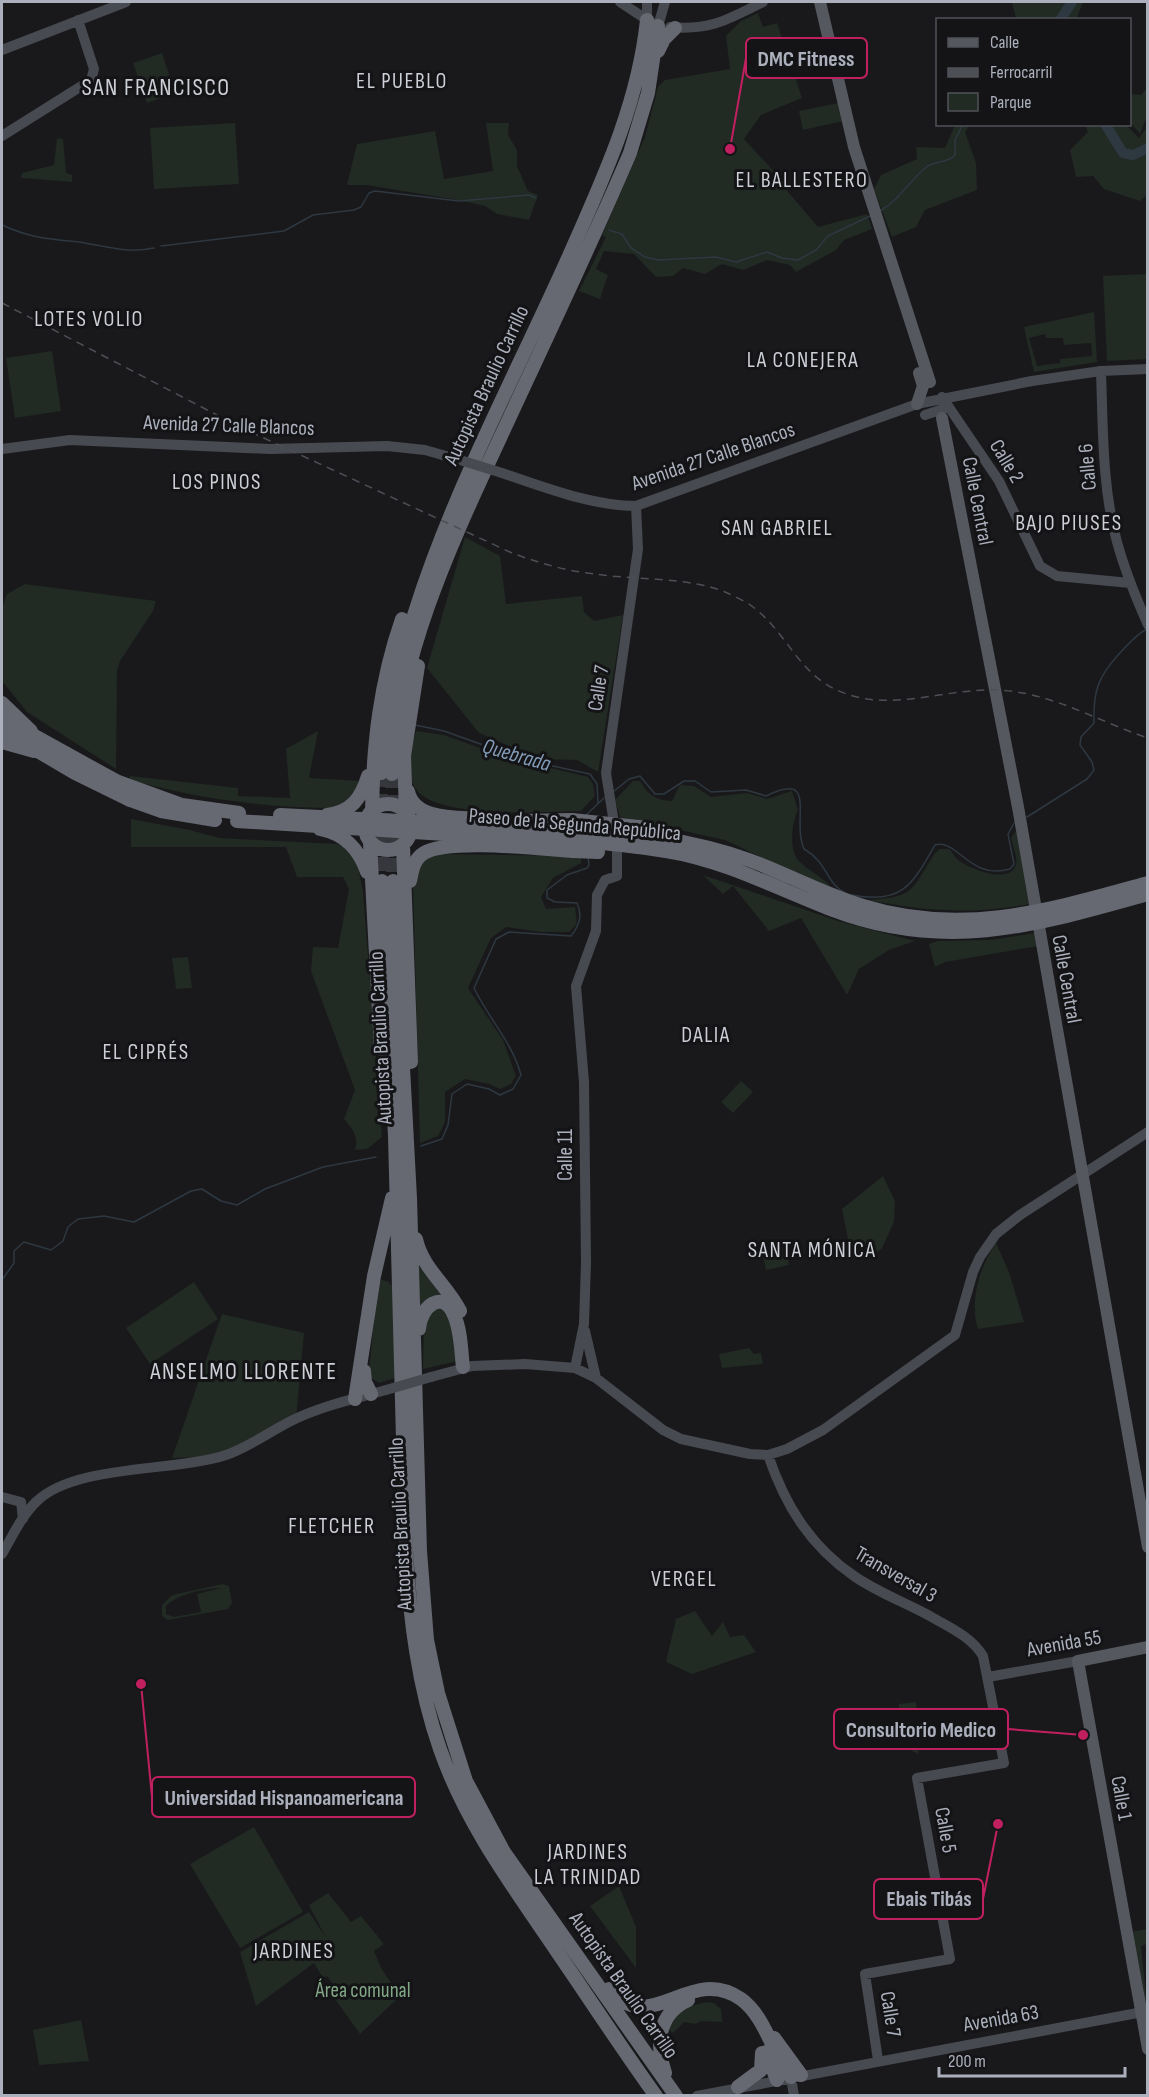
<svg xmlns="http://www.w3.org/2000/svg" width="1149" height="2097" font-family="'Sofia Sans Condensed',sans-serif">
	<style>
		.green { fill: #212a23; fill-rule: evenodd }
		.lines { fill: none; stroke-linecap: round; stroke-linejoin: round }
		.stream { stroke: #2e3841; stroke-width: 1.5 }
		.river { stroke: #2e3841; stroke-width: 10 }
		.highway-tunnel { stroke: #36373c; stroke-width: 14; stroke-dasharray: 14 7; stroke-linecap: butt }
		.secondary { stroke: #484a51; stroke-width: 10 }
		.primary { stroke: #565860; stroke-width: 12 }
		.highway { stroke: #666972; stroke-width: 14 }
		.rail { stroke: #4d4f56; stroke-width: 1.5; stroke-dasharray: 8 6; stroke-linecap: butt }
		.secondary-bridge { stroke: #484a51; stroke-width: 10 }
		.highway-bridge { stroke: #666972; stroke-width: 14 }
		.labels { text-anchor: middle; stroke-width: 6; stroke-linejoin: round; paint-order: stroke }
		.street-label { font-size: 21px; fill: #abb0bc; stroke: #141417 }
		.park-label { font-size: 21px; fill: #82a786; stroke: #141417 }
		.neighbourhood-label { font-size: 22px; letter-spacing: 1.5px; fill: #cdcfd7; stroke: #141417 }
		.water-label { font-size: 22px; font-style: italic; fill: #829cb7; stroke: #141417 }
		.quarter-label { font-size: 24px; letter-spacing: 1.5px; fill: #cdcfd7; stroke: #141417 }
		.leader { fill: none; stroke: #c12060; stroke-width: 2 }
		.callout-dot { fill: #c12060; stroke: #141417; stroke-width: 2 }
		.callout { fill: #141417; stroke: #c12060; stroke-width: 2 }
		.callout-label { font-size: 22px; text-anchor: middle; font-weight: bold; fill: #abb0bc }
	</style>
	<rect width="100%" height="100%" fill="#19191c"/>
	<path class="green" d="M1012,2H1083L1076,20L1016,19Z
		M758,13L763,27L777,23L802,98L761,115L744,139L780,178L789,193L818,227L867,214L872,229L844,240L836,250L796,272L790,265L767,260L743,270L722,264L705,274L683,268L673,276L656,277L634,254L604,251L596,269L608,275L600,299L579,291L606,237L602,235L645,137L658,87L665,80L730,69L726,36L741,21Z
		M162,53L175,93L147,103L133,63Z
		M1147,88V116L1140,134L1130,122V94L1141,95Z
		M838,103L843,121L803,130L799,111Z
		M235,123L239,184L154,189L150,128Z
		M486,123H509L508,135L517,150V166L528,191L538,195L529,220L497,214L485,206L458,200L366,185H347L357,144L435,131L444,179L493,171Z
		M955,125H970L965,132L976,163L977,190L925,210L916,227L892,237L874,189L881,175L917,159L916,147L945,148Z
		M1085,125H1126L1139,138L1147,127V195L1140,201L1104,189L1093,176L1076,177L1070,150L1088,132Z
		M57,138L63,139L66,173L72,175V182L21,178L22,173L54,165Z
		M1147,274V359L1107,361L1103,276Z
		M1094,312L1097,362L1034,372L1024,327ZM1045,334L1046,338H1063L1064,345L1091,343L1092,356L1060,359V363L1037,366L1029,338Z
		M52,351L61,411L15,418L6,358Z
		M465,537L500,556L506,604L582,596L584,612L594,621L623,615L598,772L577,760L540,759L479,733L427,668Z
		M25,584L156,601L153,611L120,661L117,670L116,769L27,712L2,681L3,605L7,594Z
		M318,731L309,778L362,781L360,790L337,808C266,808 199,799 130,780V776L238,788V796L290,798L286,749Z
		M416,731L444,735L505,757L588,777L593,784L595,796L581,811C546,812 435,819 416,789C404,773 412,748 416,731Z
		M633,781H640C648,795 656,800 672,801L680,785L694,786L711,797L747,793L767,799L792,791L798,810C792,823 788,849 799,861C810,873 823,875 836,893L725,840L620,817L615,800Z
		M131,819L190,830L219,838L337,844L350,850L357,863L363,891L382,1137L367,1149L355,1150C359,1137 353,1129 344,1119L355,1090L311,971L313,947L338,948L349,889L343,877H297L286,847H131Z
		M1016,831L1030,904C968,915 928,911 866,900C915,897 910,892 935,853L940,849H949C952,852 955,857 958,860C968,868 1011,886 1016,864C1018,857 1012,844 1011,837Z
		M437,854L581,856V863L553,878L541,897L546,909L575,907L577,924L569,932H540L506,927L491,938L468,988L503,1040L516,1076L511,1084L500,1089L489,1084L465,1079L445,1092V1122L438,1136L420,1143L413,885C418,870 420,859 437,854Z
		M703,875L838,921L915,941L889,950L859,969L847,995L801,918L769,931L733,886L723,894Z
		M1035,933L1038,946L945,962L935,967L929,944L938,941L990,940Z
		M188,957L192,988L176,989L172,958Z
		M741,1081L753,1092L733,1113L721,1102Z
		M883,1176L895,1201L894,1222L882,1248L874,1255L852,1259L842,1209Z
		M996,1243L1009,1272L1024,1322L978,1329C969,1301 980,1266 996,1243Z
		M786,1246L789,1265L766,1270L762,1251Z
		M414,1247L449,1300C435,1293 426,1297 417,1310Z
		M381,1280L387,1281L395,1288L398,1377L379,1383L371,1378L369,1372L377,1286Z
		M194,1282L218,1319L150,1364L126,1328Z
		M430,1308L449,1310L458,1361L423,1369L424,1314Z
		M222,1314L304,1333L296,1419L223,1456L172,1458Z
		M749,1348L754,1354L761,1353L763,1364L722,1368L719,1354Z
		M223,1584L229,1586L232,1603L228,1609L168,1620L162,1616V1605L172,1595ZM222,1588L197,1594L201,1612L174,1617L166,1614V1606C177,1594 207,1588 222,1588Z
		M695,1611L712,1636L723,1622L730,1637L744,1635L756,1652L692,1674L666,1662L676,1619Z
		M916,1702L919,1754L894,1743L899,1704Z
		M254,1827L303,1912L240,1948L190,1864Z
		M619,1886L636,1927V1968L590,1906Z
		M328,1893L351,1922L361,1916L384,1944L374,1951L381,1968L400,1996L360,2034L330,1992L335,1987L327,1976L323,1978L314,1963L256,2006L240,1952L309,1912L326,1938L309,1905Z
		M1147,1929V1944L1141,1946L1147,2004H1145L1131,1932Z
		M706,2002L714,2003L721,2009L722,2022L702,2021L695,2024L684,2022L673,2033L667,2028L683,2008Z
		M81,2020L89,2061L39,2065L33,2030Z"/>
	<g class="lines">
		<path class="stream" d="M880,211C899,200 909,182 925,168C934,160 947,164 955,155V140L963,124
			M2,225C30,238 49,239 79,242C106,246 126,254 154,248
			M609,230L622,234L631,248L645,257L658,260L716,257L736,262L767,252L782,258L798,260L816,250L828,236L870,216
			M161,246L284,231L313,215L354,210L361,207L369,193L375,191L459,201L529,195L536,198
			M415,725L444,731L525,760L590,774L597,784L598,803
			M613,792L629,779L640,776L655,794H664L684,781H695L711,792L746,790L766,796C819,770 791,819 804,849C829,863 825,884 847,894
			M586,815L604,798
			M1027,817L1087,779L1094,770L1092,762L1080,745L1081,737L1094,723C1093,691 1098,677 1119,654C1128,645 1135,635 1147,629
			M852,895C903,904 912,885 935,845C957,838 970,881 1010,869L1014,864L1008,834L1014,823
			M421,1146L442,1139L448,1125L452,1094L467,1084L489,1089L500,1095L513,1089L521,1075C512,1042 489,1019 474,988L496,939L509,932L571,936C579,926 583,916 577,903L555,902L547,898V890L567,875L587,868L589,865L588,857
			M2,1280L14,1263V1251L24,1242L51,1250L63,1241L68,1227L78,1219L104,1216L134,1222L191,1191L202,1189L221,1201L237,1205L265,1189L323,1167L376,1157"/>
		<path class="river" d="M1060,20L1072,2
			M1105,124L1123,153L1133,155L1148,148"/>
		<path class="highway-tunnel" d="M381,773L382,881
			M392,774L393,881"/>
		<path class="secondary" d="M620,2L652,23
			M647,20V2
			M658,26L665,2
			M670,27C710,31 729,19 763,2
			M2,50L126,2
			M2,136L91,80L94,69L78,20
			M1101,371C1103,427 1102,488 1117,542C1125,571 1136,598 1148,625
			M942,397L999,481L1040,566L1057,576L1130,583
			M925,415L949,407
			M2,449L70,440L270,449L387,446L425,450L460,460
			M502,473C544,487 592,506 636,506L917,404L1032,381L1101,371L1148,369
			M585,1331L596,1378
			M575,1368L584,1324L586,1263L584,1082L576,986L596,931L597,895L605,880L617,876V842L606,773L638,549L636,506
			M431,1377L472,1366L525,1364L575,1368L596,1378L663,1430L681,1439L750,1454L768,1455L787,1449L823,1430L955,1335L973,1272L980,1257L996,1234L1020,1215L1148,1132
			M768,1455C785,1505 810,1546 854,1576C877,1592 904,1602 928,1615C947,1626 971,1636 983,1656L1004,1763L917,1778L950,1959L865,1974L878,2060
			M2,1497L21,1502L23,1519
			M2,1554C12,1537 22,1515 37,1501C76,1464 175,1472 226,1455C249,1447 269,1432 291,1421C321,1406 354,1399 386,1390
			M988,1677L1078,1661
			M791,2077L794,2096
			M697,2096L1148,2011"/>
		<path class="primary" d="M820,2L854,147L930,382
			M917,404L923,386L919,373
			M942,418L1018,807L1148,1547
			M1148,1647L1078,1661L1148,2049"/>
		<path class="highway" d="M658,51L664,39L675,28
			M2,703L31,731
			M2,742L34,751
			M381,773C399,587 494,424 569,256C603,179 638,105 647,20
			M392,774C398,655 451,544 500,438C544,343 589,249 630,153L648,93L658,26
			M116,781L182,805L239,813
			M408,791C414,821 457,817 481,819
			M130,800L161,811L215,820
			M365 827a23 23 0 1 1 46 0a23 23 0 1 1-46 0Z
			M372,812C373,745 380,682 402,619
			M406,812L404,756L418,666
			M327,815C351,812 361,799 368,776
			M519,821L572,820
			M320,829C345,834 359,849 367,872
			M370,842L381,1049
			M403,845L411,1062
			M382,881L395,1136L406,1553C410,1619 418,1686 440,1749C466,1824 514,1888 558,1953C591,2001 622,2049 656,2096
			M393,881L410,1198L420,1551L427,1640L438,1693L466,1781L504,1852L676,2096
			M410,881C412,870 414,859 424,853C448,838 542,849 573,851
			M416,1239C422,1268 447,1285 460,1311
			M419,1329C420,1307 443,1288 454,1315C461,1330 461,1351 463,1367
			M364,1371L365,1382L371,1394
			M355,1399L374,1276L392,1198
			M609,1989C651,2039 690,1963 741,1999C766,2017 772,2054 791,2077
			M774,2038L801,2075
			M766,2052L777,2080
			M665,2073C656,2045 657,2014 688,2000
			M738,2087L761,2070L762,2053"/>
		<path class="rail" d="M2,303L238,426L512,553C539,563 566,571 595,574C633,580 690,577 725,592C734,596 745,601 753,607C792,637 799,681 853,696C899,709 950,688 997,690C1051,692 1097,721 1148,738"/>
		<path class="secondary-bridge" d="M460,460L502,473
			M386,1390L431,1377"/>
		<path class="highway-bridge" d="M2,718L116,781
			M2,730L75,773L130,800
			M280,815C354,819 428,822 502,826C555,828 609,830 661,838C691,843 720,850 749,860C787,874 823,894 863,906C963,937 1050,910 1148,883
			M572,820L648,828
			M237,821C312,826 387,831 461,835C529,838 598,840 666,851C724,860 778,889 833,910C946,953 1037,925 1148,894
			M573,851L598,852"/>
	</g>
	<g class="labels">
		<g class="street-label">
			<text transform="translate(486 385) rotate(-65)" y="7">Autopista Braulio Carrillo</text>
			<text transform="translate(229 425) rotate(2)" y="7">Avenida 27 Calle Blancos</text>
			<text transform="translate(713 456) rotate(-19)" y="7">Avenida 27 Calle Blancos</text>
			<text transform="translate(1007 461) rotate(59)" y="7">Calle 2</text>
			<text transform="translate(1087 467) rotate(-95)" y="7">Calle 6</text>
			<text transform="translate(978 501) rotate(79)" y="7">Calle Central</text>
			<text transform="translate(598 688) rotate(-81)" y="7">Calle 7</text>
			<text transform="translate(575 824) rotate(5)" y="7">Paseo de la Segunda República</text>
			<text transform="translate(1067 979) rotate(80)" y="7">Calle Central</text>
			<text transform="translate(380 1038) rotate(-93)" y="7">Autopista Braulio Carrillo</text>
			<text transform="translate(565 1155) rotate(-90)" y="7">Calle 11</text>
			<text transform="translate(400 1524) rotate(-93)" y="7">Autopista Braulio Carrillo</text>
			<text transform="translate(896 1574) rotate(30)" y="7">Transversal 3</text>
			<text transform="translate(1064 1643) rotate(-10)" y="7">Avenida 55</text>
			<text transform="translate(1122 1798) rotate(80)" y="7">Calle 1</text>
			<text transform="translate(946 1830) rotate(80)" y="7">Calle 5</text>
			<text transform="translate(624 1985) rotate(55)" y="7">Autopista Braulio Carrillo</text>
			<text transform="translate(891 2014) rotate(81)" y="7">Calle 7</text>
			<text transform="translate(1001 2018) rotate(-10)" y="7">Avenida 63</text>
		</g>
		<g class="park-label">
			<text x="363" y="1997">Área comunal</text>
		</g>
		<g class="neighbourhood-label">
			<text x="402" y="88">EL PUEBLO</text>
			<text x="802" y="187">EL BALLESTERO</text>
			<text x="89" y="326">LOTES VOLIO</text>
			<text x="803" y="367">LA CONEJERA</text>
			<text x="217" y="489">LOS PINOS</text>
			<text x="1069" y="530">BAJO PIUSES</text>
			<text x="777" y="535">SAN GABRIEL</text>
			<text x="706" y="1042">DALIA</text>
			<text x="146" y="1059">EL CIPRÉS</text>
			<text x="812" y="1257">SANTA MÓNICA</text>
			<text x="332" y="1533">FLETCHER</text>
			<text x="684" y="1586">VERGEL</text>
			<text x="588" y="1859">JARDINES<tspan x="588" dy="25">LA TRINIDAD</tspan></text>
			<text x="294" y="1958">JARDINES</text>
		</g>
		<g class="water-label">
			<text transform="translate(517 754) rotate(16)" y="8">Quebrada</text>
		</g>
		<g class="quarter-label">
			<text x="156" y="95">SAN FRANCISCO</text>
			<text x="244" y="1379">ANSELMO LLORENTE</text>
		</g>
	</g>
	<path class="leader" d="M730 149L746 58M1083 1735L1008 1729M141 1684L152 1797M998 1824L983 1899"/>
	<g class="callout-dot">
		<circle cx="730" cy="149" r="6"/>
		<circle cx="1083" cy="1735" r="6"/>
		<circle cx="141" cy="1684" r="6"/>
		<circle cx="998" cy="1824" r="6"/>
	</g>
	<g class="callout">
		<rect x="746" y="38" width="121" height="40" rx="6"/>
		<rect x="834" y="1709" width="174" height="40" rx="6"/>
		<rect x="152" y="1777" width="263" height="40" rx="6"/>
		<rect x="874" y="1879" width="109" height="40" rx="6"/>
	</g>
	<g class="callout-label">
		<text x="806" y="66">DMC Fitness</text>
		<text x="921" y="1737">Consultorio Medico</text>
		<text x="284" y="1805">Universidad Hispanoamericana</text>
		<text x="929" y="1906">Ebais Tibás</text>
	</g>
	<rect width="1149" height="2097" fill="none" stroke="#abb0bc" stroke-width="6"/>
	<rect x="936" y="18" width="195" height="108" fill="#141417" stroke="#505259" stroke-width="1.5"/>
	<rect x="948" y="38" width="30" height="9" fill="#565860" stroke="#505259" stroke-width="1.5"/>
	<text x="990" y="48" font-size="18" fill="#abb0bc">Calle</text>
	<rect x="948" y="68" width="30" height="9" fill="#4d4f56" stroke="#505259" stroke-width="1.5"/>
	<text x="990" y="78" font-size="18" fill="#abb0bc">Ferrocarril</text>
	<rect x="948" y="93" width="30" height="18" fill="#212a23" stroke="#505259" stroke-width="1.5"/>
	<text x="990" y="108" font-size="18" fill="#abb0bc">Parque</text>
	<path d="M939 2067v9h186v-9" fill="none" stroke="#abb0bc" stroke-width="3"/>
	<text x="948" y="2067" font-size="18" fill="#abb0bc" stroke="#141417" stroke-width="4.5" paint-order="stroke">200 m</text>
</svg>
